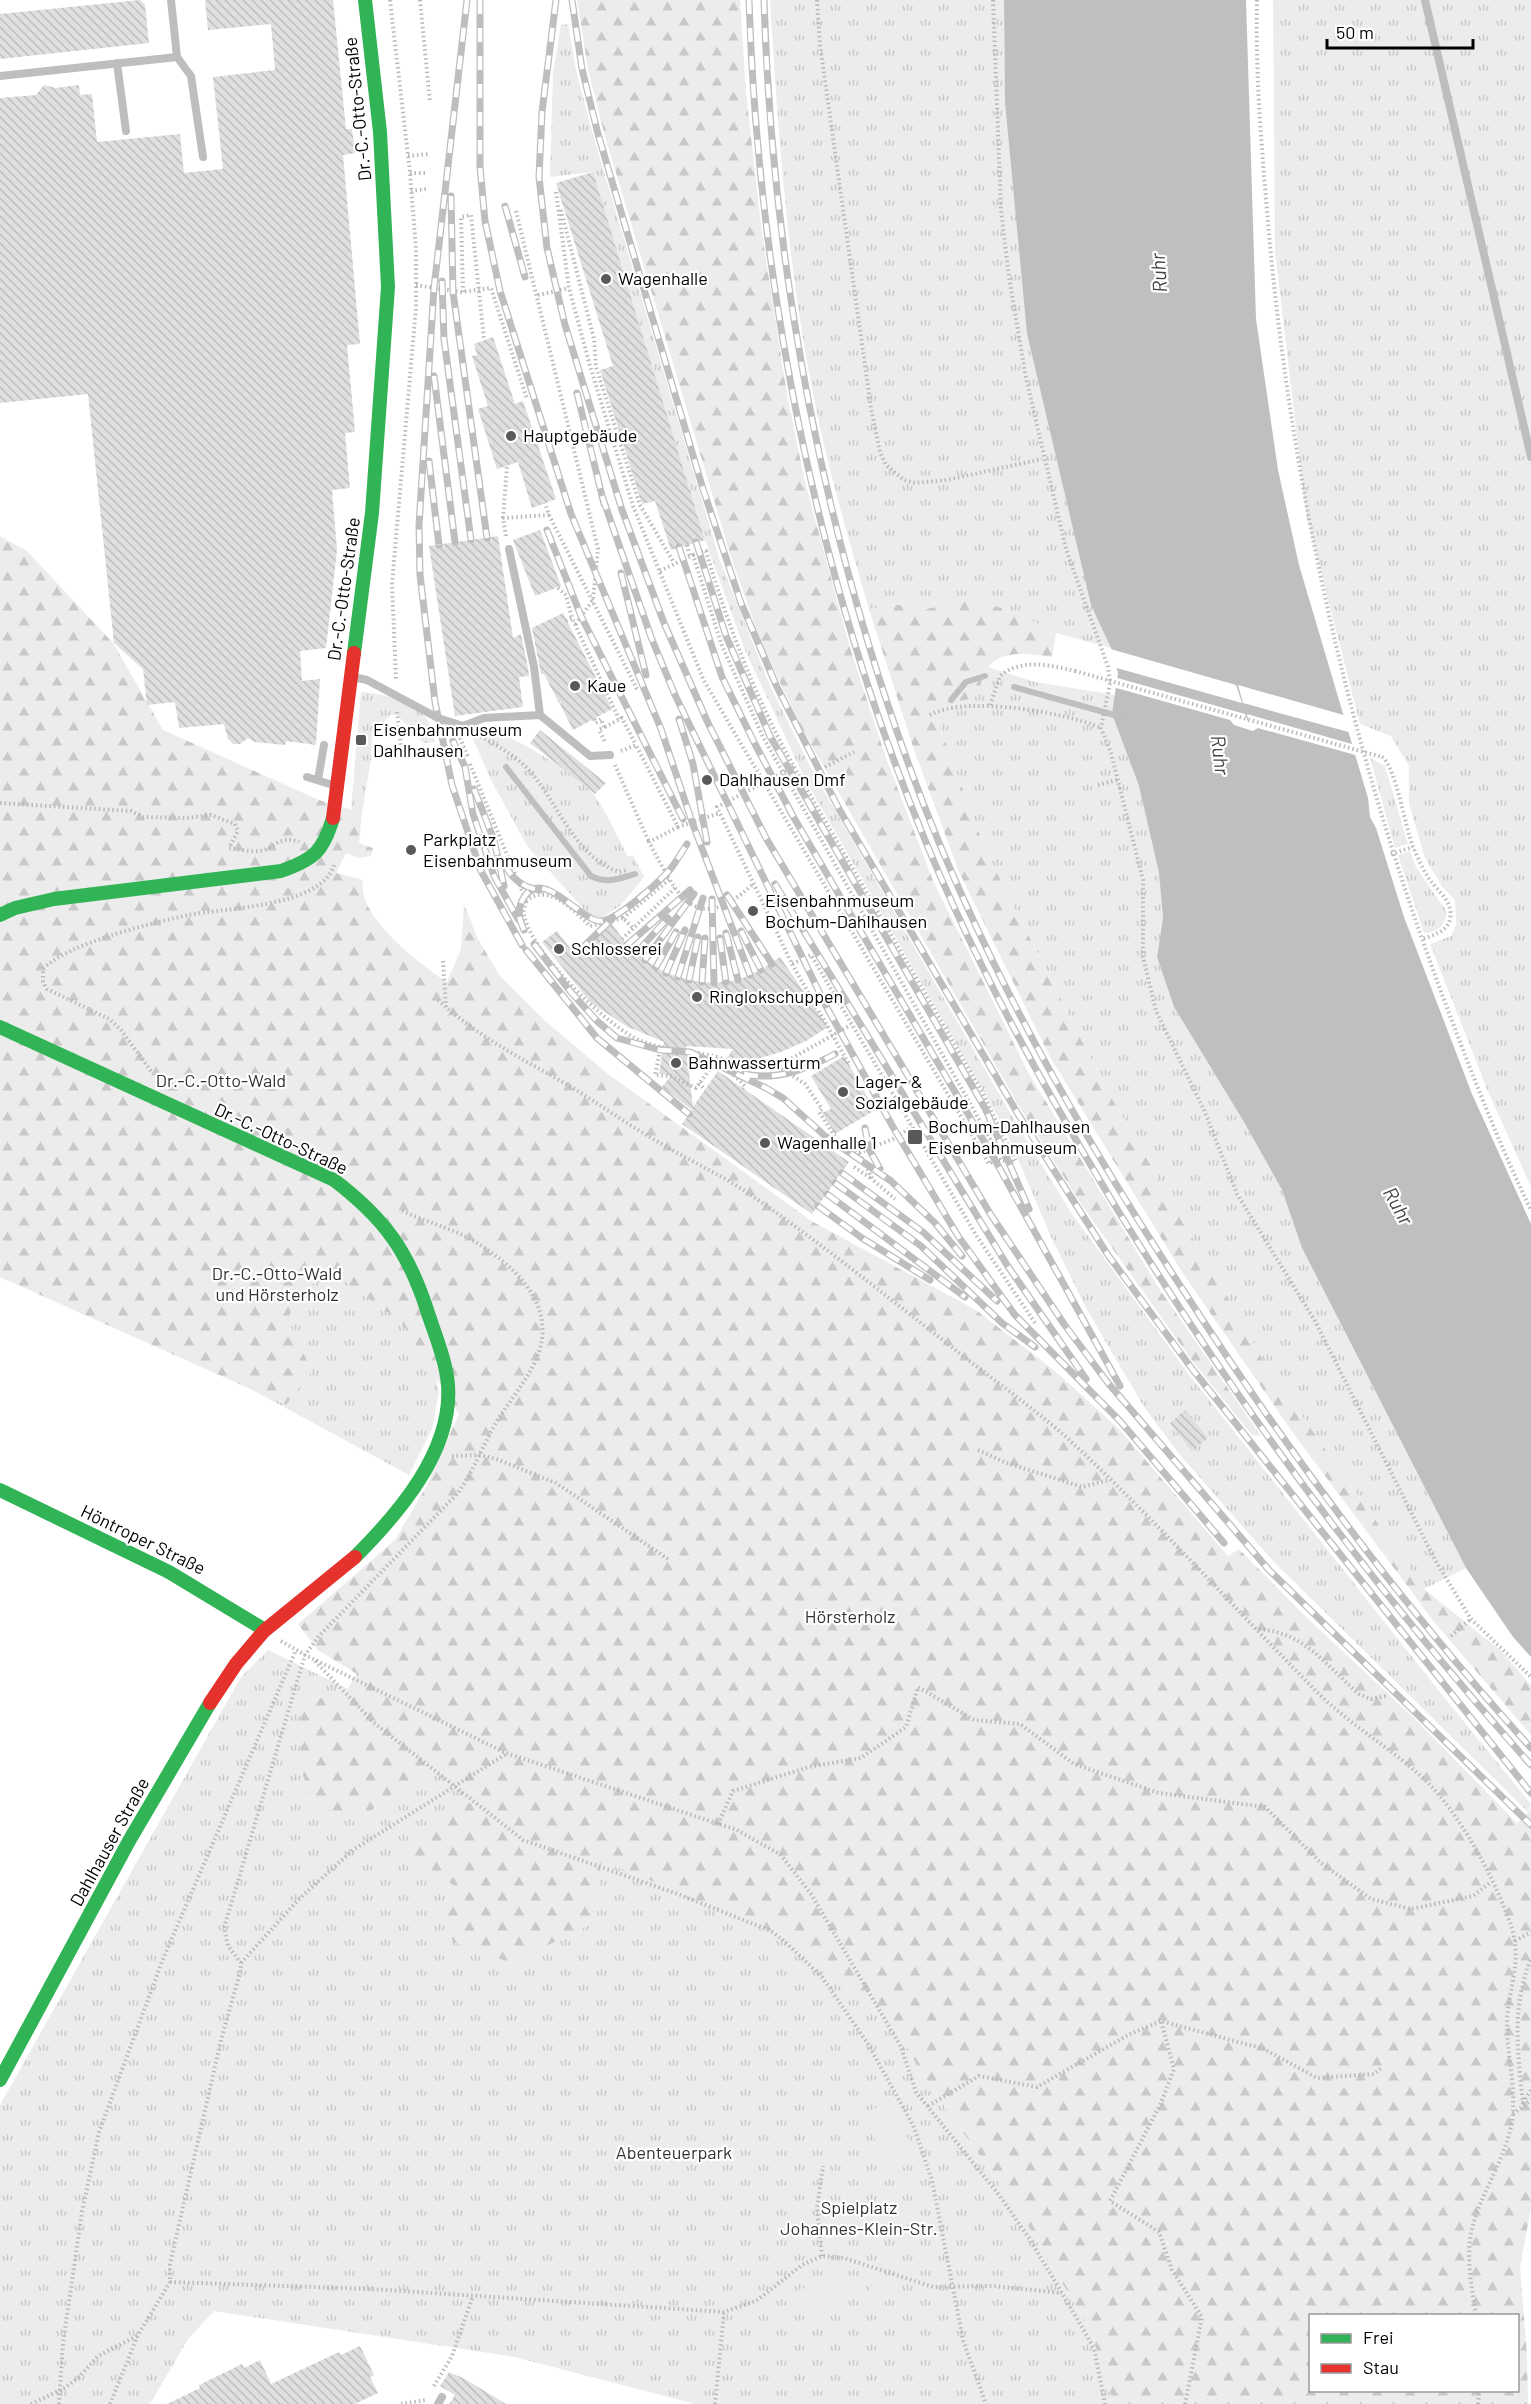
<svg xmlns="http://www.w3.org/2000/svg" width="1531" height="2404" font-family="Barlow,sans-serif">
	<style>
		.grass { fill: url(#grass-tufts) }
		.forest { fill: url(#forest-firs); fill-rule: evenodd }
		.pitch { fill: #ececec }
		.water { fill: #bfbfbf }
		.pier { fill: #fff }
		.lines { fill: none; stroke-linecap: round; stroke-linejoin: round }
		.stream { stroke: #bfbfbf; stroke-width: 6 }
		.building { fill: url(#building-back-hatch) }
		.path { stroke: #b9b9b9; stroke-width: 4; stroke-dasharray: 1.5 3; stroke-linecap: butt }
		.lane { stroke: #bebebe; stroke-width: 8 }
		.fast { stroke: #30b455; stroke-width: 14 }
		.jam { stroke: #e5322d; stroke-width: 14 }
		.rail-casing { stroke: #bebebe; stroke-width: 7 }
		.rail { stroke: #fff; stroke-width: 4.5; stroke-dasharray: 14; stroke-linecap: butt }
		.path-bridge { stroke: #b9b9b9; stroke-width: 4; stroke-dasharray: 1.5 3; stroke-linecap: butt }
		.poi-dot { fill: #595959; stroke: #fff; stroke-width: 2 }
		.labels { text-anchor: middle; stroke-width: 4.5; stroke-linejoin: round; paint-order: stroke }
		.street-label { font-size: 18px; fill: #000; stroke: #fff }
		.poi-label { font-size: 18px; fill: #000; stroke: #fff; text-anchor: start }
		.park-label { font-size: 18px; fill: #333; stroke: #fff }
		.water-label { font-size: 20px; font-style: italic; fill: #444; stroke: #fff }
	</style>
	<defs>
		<pattern id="grass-tufts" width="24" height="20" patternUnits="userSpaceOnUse" patternTransform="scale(1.5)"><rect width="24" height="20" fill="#ececec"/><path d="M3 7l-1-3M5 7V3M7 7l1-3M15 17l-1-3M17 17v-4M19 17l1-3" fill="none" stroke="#c9c9c9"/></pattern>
		<pattern id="forest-firs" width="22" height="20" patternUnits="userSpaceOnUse" patternTransform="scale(1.5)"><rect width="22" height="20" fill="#ececec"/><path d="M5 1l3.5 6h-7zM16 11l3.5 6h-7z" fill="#c9c9c9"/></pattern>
		<pattern id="building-back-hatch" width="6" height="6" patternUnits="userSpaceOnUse" patternTransform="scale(1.5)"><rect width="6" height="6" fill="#dfdfdf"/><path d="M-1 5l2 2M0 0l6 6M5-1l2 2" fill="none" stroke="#bebebe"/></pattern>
	</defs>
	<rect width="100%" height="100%" fill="#fff"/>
	<path class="grass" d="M770,0H1004L1005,103L1027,334L1091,604L1111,648L1056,633L1010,610L970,600L926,609L904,604L869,609C848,537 827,466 813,393C787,264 778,131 770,0Z
		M1273,0H1531V1187L1487,1089L1430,944L1451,936L1456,924L1455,900L1443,888L1425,858L1409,804V766L1391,736L1360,724L1306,513L1275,252Z
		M568,24L576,70L593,135L720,561L771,688L813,772L1013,1118L1072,1214L1187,1372L1439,1691L1531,1804L1528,1812L1275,1563L1227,1509L1176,1450L1144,1407L1086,1308L1052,1239L1006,1131L804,777L745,650L705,540L593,172L550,177L553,74L561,25Z
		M988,667L1035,682L1116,695L1112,714L1139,786L1159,873L1163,918L1157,957L1174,1007L1244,1122L1282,1190L1302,1248L1466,1568L1424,1589L1266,1365L1103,1083L986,851L934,712L976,696Z
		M361,692C383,694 412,699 427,719C431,725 433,735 435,742L424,743L397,715H391L384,722L373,724L371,759L362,813L351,810Z
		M479,727C504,729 584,777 597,799C609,817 618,838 628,857L633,855L644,877L619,907L601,918L588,914L528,847L492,782L473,739Z
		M1370,758L1385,766L1408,844L1395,848Z
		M1410,851L1416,867L1447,912C1445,925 1438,933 1424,933L1398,855Z
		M0,1041L327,1193L430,1351L439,1392L432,1429L409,1475L107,1311Z
		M268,1650L348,1689L342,1697L306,1699L364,1816L431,1763L477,1798L426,1835L409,1860L458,1887L514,1964L552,1943L578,1934L596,1913L601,1863L623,1869L807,1946L901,2036L921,2073L1021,2214L1090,2329L1114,2404H695L515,2357L214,2311L188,2339L150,2404H0V2105L241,1677Z"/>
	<path class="forest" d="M577,0H740L746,92L762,234L787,394L804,478L851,651L886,758L934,883L1028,1072L1160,1290L1261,1436L1252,1435L1193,1362L1081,1204L1022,1111L801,727L760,640L731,557L604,133L588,69Z
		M0,536L27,551L113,643L163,730L319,800L362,813L359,843L373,848L371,856L359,858L346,853L336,873L363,880C356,916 420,964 447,982L461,949L464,904L478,939L500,976L543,1019L608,1074L813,1222L976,1310L1055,1371L1119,1429L1228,1556L1239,1549L1302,1613L1414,1718L1517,1823L1531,1809V2208L1520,2267L1527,2356L1528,2404H1114L1090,2329L1021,2214L921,2073L901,2036L807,1946L623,1869L601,1863L596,1913L578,1934L552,1943L514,1964L453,1942L443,1902L457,1887L408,1860L426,1835L476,1798L431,1763L364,1816L314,1807L303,1775L298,1724L306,1699L342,1697L357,1674L318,1650L298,1624L395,1540L426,1487L459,1414L401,1322L341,1279L330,1278L297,1290L288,1321L312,1371L286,1405L0,1277ZM1310,2316H1518V2390H1310Z
		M970,600L1010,610L1056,633L1052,657C1032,654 1005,649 989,666C983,672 981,688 976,696L934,712L986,851L1103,1083L1266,1365L1424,1589L1500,1650L1531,1685V1735L1435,1623L1293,1433L1182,1272L1050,1057L959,872L914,750L869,609L904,604L926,609Z"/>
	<path class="pitch" d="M890,2101L918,2160L891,2173L863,2114Z
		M875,2274L891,2280L884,2301L868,2296Z
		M841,2277L849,2301L805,2314L798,2290Z"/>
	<path class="water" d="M1004,0H1246L1256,319L1278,470L1299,565L1368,798L1370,817L1376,828L1404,917L1472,1094L1531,1224V1657L1513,1637L1466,1568L1302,1248L1282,1190L1244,1122L1174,1007L1157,957L1163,918L1159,873L1139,786L1112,714L1118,673L1111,648L1091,605L1027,334L1005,103Z"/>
	<path class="pier" d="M1107,648L1236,685L1242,703L1113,667Z
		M1114,677L1245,714L1249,724L1247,714L1355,745L1359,756L1258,728L1253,731L1234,725L1230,720L1113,687Z
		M1238,685L1347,716L1352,733L1243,703Z"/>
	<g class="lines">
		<path class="stream" d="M1014,687L1118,716
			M951,700L966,682L985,676
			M506,767L591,876C607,884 619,879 635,874"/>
	</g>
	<path class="building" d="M140,0L145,5L149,43L0,59V14Z
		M205,0H333L346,129H352L355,153L343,155L360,344L347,345L355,432L345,433L350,488L332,490L337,550L326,648L300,651L302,681L320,679L316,745L286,741L285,745L255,742L248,738L240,744H233L228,739L224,724L179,728L175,702L147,705L143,669L114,643L88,394L0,403V98L36,95L44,85L56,88L79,85L80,95L92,94L97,142L180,134L184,173L223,169L213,77L275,70L271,24L208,30Z
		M593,172L705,540L671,550L655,501L642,504L600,370L613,366L556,183Z
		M493,337L515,404L523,401L556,499L532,508L518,462L497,469L478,409L488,406L472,356L477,355L474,344Z
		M540,530L561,586L535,596L513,540Z
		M498,536L513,638L521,634L528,668L529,676L519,677L523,707L455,716L429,546Z
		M563,613L612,709L573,730L560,704L561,702L559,703L544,674H541L532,628Z
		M540,730L606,783L595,794L530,743Z
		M612,924L627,945L645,960L666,973L689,980L714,983L738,980L761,970L780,957L828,1027L806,1041L781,1052L719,1070L733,1049L686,1046L693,1107L718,1071L849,1162L812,1214L682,1124L692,1110L662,1087L671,1076L659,1073L664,1042L628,1027L591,1003L542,942L557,931L576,956Z
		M844,1056L875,1110L835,1134L822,1113L831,1109L811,1076Z
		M1185,1410L1208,1438L1192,1451L1170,1423Z
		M360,2346L374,2375L370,2377L378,2393L355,2404H167L200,2388L199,2385L242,2364L244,2368L260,2360L271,2384L339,2352L341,2355Z
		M449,2372L465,2379L506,2404H449L455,2395L440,2386Z"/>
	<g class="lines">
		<path class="path" d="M390,0L410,173L416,249V307L392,584L396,680
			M420,0L430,102
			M817,0L820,45L871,408L880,452L886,465L904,480L915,483L947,480L1042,459
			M993,0L1001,210L1009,277L1026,378L1066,549L1108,667L1110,683L1101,728L1111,753L1143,880V957L1156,1011L1204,1110L1237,1194L1315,1321L1435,1560L1471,1619L1531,1677
			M1257,0C1255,81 1263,164 1270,245C1295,508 1355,765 1449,1013C1474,1079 1500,1146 1531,1210
			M408,156L429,154
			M410,173H428
			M411,191L427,189
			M556,192L569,288L590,366L633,506L704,681L989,1164L995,1160L1016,1162
			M561,210L594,339L596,367L640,505L674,563
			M516,211L598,549L593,600L575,625
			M416,285L461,292L491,288L527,399
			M463,292L461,217L471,215L484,340
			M538,295L569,288
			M549,515L637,689
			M503,518L507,466
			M506,536L503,518L549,515L545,503
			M687,545L690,556
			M693,555L706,551C728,626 756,699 794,767L717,807L792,964L811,955L976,1235L1035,1323
			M660,571L693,555L722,646L763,737L1002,1160
			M558,588L566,595L572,618
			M566,621L572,618L619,719
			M990,705L1000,676C1021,658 1050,665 1075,671
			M397,712L401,746
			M930,715C964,695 1065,712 1101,728
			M594,719L596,723L601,719L604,727L599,730L605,742
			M605,727L622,718L636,745
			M477,734C494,744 513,754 527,768C558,801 573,856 619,872L627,870
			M460,738L468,757
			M621,751L636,745L678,827L720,813
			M1382,757C1396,767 1405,827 1413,847C1418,858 1423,870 1430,880C1438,891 1454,903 1450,919C1447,932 1432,936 1421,939
			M470,764L526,901C525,905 523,910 524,914C528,950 609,1028 641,1041C663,1050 694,1051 718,1057L724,1067L741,1075L768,1061L778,1066L851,1025
			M615,765L649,842
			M794,767L982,1092L1016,1162
			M825,767L854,752
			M1098,785L1117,780
			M0,803L131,811L143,817L186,818L211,815L235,824L238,831L229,848C238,849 249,852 258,851C275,850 278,834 299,842
			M678,827L649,842C677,895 695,938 753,884
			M1391,854L1413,847
			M526,901C549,882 574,911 590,926L623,918L634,929
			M623,918L670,879
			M622,939L676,887
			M443,961L446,1007
			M792,964L850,1066
			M438,1000C475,1034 518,1057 561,1081C593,1099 623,1122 655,1140C686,1159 720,1174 751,1195C819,1242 884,1294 949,1345C987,1375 1028,1404 1065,1436C1153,1517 1233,1607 1317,1692C1350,1725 1391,1748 1424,1779C1460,1813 1497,1882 1512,1929C1522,1961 1509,1988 1507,2020C1506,2053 1517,2088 1512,2121C1506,2160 1479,2194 1471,2233C1466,2260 1472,2289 1476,2316
			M661,1046L655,1075L670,1076L696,1088L710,1069
			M778,1066L805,1084L822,1109L819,1112L838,1141L859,1153L893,1139L912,1127
			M700,1068L710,1069L718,1057L751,1069
			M151,1071L121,1030L109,1019L47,989L43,982V969C67,943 153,923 188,915C224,908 322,907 334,865
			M734,1075L745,1086L743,1089
			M699,1083L705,1090
			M859,1153L873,1180L895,1199
			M854,1167L872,1179
			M978,1450L1004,1462L1082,1487L1109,1480
			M452,1456L480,1455L496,1459L556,1483L668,1559
			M1259,1629C1306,1633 1325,1665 1359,1694L1371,1699L1386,1696
			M1451,1636L1471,1619
			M281,1641L305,1655L506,1753L737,1830L781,1855L811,1894L901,2047L916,2092L999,2195L1027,2235L1062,2293L1094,2348L1105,2404
			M315,1661L373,1722L523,1840L678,1894L771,1931L783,1940L822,1977L868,2044L913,2125L932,2180L963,2340L986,2404
			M718,1824L733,1791L809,1767L861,1758L906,1727L918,1687L974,1720L1020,1724L1074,1764L1159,1793L1265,1807L1321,1863L1371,1899L1411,1909L1473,1896L1491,1882
			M1515,1941L1531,1932
			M241,1963L300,1898L353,1850L506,1754
			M1523,2103L1531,2090
			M1523,2104C1518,2055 1511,2006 1531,1959
			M928,2106L979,2076L1037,2087L1130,2034L1161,2021
			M1513,2114L1531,2100
			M822,2256L817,2208L823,2166
			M170,2282L371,2289L724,2312L756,2301L802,2265L822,2256L844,2258L933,2287L993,2286L1062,2293
			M434,2386L452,2356L473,2296
			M31,2404L65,2388L79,2377L98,2356L137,2336
			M59,2404L63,2343L82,2212L99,2132L163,1959L296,1650
			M110,2404L138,2335L170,2282V2264L221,2040L240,1973L241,1963L228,1946L224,1928L305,1655L319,1636L458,1493C474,1470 483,1445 497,1421C509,1402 524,1384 534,1364C562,1308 516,1266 472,1240C450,1227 424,1222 401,1210
			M401,2404L426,2400
			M715,2404L724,2312
			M1185,2404L1202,2317L1172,2270L1159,2232L1110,2201L1161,2103L1174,2069L1161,2021L1264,2049L1317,2078L1374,2074L1383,2067
			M1478,2404L1479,2390"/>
		<path class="lane" d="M1425,0L1531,457
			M177,57L191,76L203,157
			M117,63L126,131
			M0,76L177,57L171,0
			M509,549L534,667L540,715
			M353,677L367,680L438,718L463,726L484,718L540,715L590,756L610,755
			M307,777L336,786
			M318,780L324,745
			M438,2404L442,2397"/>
		<path class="fast" d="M354,653L372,513L388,287L380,132L365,0
			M0,915L15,908L54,899L281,871C313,860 323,852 333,818
			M0,1027L334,1180C384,1218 408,1251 427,1310C435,1335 446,1360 448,1385C453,1451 398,1514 355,1557
			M0,1490L169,1572L265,1630
			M0,2080L129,1841L210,1703"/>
		<path class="jam" d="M333,818L354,653
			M210,1703L236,1664L264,1631L355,1557"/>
		<g class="rail-casing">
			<path id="rail" d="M467,0L434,288L419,525L420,575L435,702L452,785L481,871L522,945
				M480,0V167L485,221L500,291L571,514L661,729L692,822L750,975
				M556,0L542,112L539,177L547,248L565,325L622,510L664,623L708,723L766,838L991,1215L1064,1324L1108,1383L1269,1570L1531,1825
				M572,0L582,69L598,134L703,489L741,603L777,687L839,809L1018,1114L1108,1255L1193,1370L1531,1793
				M749,0C758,285 816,576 925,840C978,969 1045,1090 1117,1209C1238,1406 1377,1593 1531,1765
				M764,0C772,270 824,542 920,795C988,972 1083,1138 1187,1296C1290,1455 1404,1608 1531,1748
				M451,196L453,292L487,538
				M505,206L525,277
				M442,281L444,339L471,540
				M434,376L455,542
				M577,393L604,504
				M429,461L439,545
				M602,496L651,637L675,695L826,1006L893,1127L958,1236L1015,1315L1120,1421L1224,1543
				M547,530L581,616L683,819
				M696,542L726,636L770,736L986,1110L1029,1209
				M679,547L722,677L755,744L794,818L995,1160L1120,1386
				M621,573L646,675
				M679,719L693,764L707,842
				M453,741L465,767L473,814L494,876L518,919
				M474,789L494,840L504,886
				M504,863C511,878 523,888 540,890
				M775,884L1007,1265L1086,1379
				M727,895L772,964
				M712,899L714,983
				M524,930C520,921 517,913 521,903C540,860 581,924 602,921C618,919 661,881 672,867C677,860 682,852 687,844
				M741,931L761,970
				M726,933L738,980
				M720,938L726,982
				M534,944L570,991L597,1021L617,1038L660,1050L690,1052L766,1088L783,1098L825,1136L891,1181L935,1223L962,1256
				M627,945L690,890
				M526,950L597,1038L689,1114
				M578,952L612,919
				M636,953L668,918
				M645,960L694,894
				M656,967L676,932
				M666,973L685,930
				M678,977L703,898
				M689,980L698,937
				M702,982L705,938
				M744,1074C777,1081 807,1069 835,1054
				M865,1128L869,1149L880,1169
				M842,1173L923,1232L997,1301
				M835,1183L921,1246L1002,1323L1035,1347
				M827,1194L965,1297
				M818,1206L862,1238L930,1280"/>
		</g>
		<use href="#rail" class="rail"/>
		<path class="path-bridge" d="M1075,671L1382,757"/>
	</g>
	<g class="poi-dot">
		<circle cx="606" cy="279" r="6"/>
		<circle cx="511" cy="436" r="6"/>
		<circle cx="575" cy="686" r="6"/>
		<rect x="355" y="734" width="12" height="12" rx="3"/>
		<circle cx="707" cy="780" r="6"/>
		<circle cx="411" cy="850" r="6"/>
		<circle cx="753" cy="911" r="6"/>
		<circle cx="559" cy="949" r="6"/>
		<circle cx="697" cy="997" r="6"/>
		<circle cx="676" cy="1063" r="6"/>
		<circle cx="843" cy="1092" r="6"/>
		<rect x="907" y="1129" width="16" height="16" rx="3"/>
		<circle cx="765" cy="1143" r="6"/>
	</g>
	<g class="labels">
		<g class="street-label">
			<text transform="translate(358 109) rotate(-96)" y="6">Dr.-C.-Otto-Straße</text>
			<text transform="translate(344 589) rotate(-82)" y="6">Dr.-C.-Otto-Straße</text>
			<text transform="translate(281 1139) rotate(25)" y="6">Dr.-C.-Otto-Straße</text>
			<text transform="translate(143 1540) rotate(26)" y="6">Höntroper Straße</text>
			<text transform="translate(110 1842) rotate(-61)" y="6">Dahlhauser Straße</text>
		</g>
		<g class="poi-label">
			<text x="618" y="285">Wagenhalle</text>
			<text x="523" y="442">Hauptgebäude</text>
			<text x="587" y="692">Kaue</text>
			<text x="373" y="736">Eisenbahnmuseum<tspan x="373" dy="21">Dahlhausen</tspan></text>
			<text x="719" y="786">Dahlhausen Dmf</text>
			<text x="423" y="846">Parkplatz<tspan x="423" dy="21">Eisenbahnmuseum</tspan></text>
			<text x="765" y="907">Eisenbahnmuseum<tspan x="765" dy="21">Bochum-Dahlhausen</tspan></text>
			<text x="571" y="955">Schlosserei</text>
			<text x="709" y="1003">Ringlokschuppen</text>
			<text x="688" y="1069">Bahnwasserturm</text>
			<text x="855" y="1088">Lager- &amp;<tspan x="855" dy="21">Sozialgebäude</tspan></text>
			<text x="928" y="1133">Bochum-Dahlhausen<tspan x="928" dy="21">Eisenbahnmuseum</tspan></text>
			<text x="777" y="1149">Wagenhalle 1</text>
		</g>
		<g class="park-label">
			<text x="221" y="1087">Dr.-C.-Otto-Wald</text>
			<text x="277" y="1280">Dr.-C.-Otto-Wald<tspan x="277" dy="21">und Hörsterholz</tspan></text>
			<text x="850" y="1623">Hörsterholz</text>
			<text x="674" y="2159">Abenteuerpark</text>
			<text x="859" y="2214">Spielplatz<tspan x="859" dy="21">Johannes-Klein-Str.</tspan></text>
		</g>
		<g class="water-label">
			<text transform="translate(1159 273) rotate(-94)" y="7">Ruhr</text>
			<text transform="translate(1220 755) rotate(83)" y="7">Ruhr</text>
			<text transform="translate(1398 1206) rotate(61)" y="7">Ruhr</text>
		</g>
	</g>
	<rect x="1309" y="2314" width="210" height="78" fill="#ffffff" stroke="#999999" stroke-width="1.5"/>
	<rect x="1321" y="2334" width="30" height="9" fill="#30b455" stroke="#999999" stroke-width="1.5"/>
	<text x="1363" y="2344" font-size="18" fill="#000000">Frei</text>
	<rect x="1321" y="2364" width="30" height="9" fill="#e5322d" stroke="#999999" stroke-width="1.5"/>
	<text x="1363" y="2374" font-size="18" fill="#000000">Stau</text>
	<path d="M1327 39v9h146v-9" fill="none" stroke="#000000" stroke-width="3"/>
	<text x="1336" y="39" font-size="18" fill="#000000" stroke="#ffffff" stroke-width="4.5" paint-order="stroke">50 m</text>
</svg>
